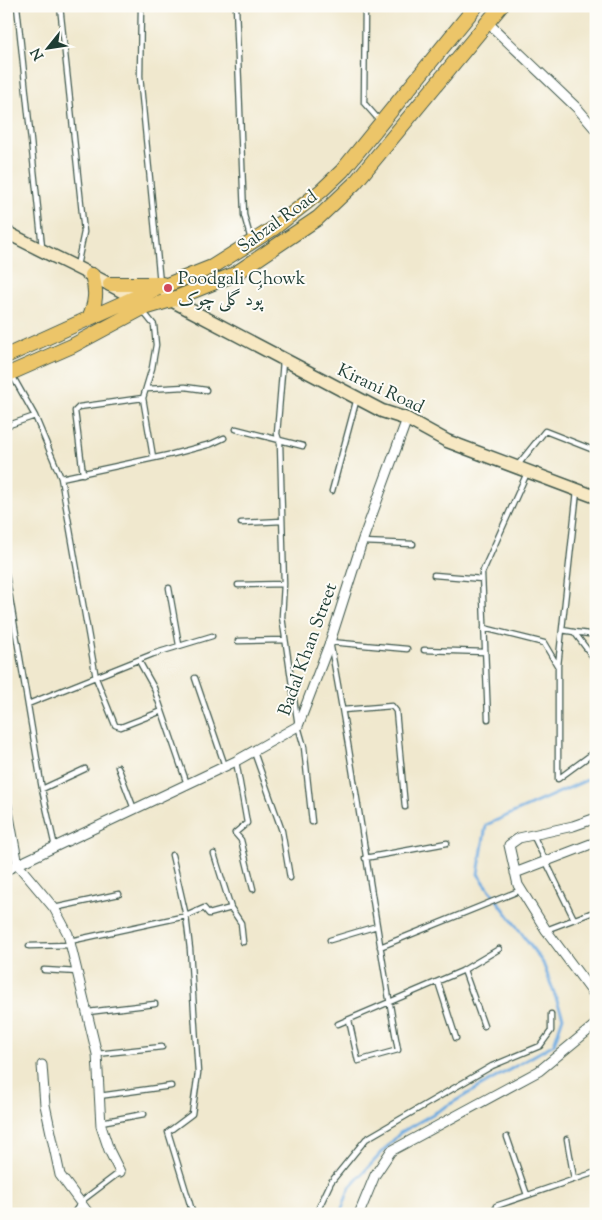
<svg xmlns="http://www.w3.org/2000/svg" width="602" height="1220" font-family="'Sorts Mill Goudy',Amiri,serif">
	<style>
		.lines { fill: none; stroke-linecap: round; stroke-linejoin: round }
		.stream { stroke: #6eabe0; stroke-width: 3 }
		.service-casing { stroke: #3e574b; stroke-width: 7 }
		.minor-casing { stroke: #3e574b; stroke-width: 11 }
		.secondary-casing { stroke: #3e574b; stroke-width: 15 }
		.primary-casing { stroke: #3e574b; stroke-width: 16 }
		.service { stroke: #fff; stroke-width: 4.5 }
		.minor { stroke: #fff; stroke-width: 9 }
		.secondary { stroke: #f7e8c3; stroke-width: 12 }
		.primary { stroke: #ecc569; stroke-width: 14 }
		.poi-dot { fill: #d1495b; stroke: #fdfcf7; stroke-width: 2 }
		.labels { text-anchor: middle; stroke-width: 4; stroke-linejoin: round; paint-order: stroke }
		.street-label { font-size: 18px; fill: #1f3d34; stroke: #fdfcf7 }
		.poi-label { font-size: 18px; fill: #1f3d34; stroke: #fdfcf7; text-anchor: start }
	</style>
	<rect width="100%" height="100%" fill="#fdfcf7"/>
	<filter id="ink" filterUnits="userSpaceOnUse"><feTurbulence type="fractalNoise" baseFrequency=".02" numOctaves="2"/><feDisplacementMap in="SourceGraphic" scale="10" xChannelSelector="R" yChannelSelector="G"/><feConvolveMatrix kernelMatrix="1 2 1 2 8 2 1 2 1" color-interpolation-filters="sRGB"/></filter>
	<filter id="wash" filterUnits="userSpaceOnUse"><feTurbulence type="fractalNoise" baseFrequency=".0096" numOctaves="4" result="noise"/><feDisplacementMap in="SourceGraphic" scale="20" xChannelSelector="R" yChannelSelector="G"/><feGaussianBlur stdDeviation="1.12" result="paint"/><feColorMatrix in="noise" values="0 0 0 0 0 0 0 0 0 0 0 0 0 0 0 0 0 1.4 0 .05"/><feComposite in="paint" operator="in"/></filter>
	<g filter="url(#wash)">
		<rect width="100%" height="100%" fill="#f0e8ce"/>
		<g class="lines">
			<path class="stream" d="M340,1214L350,1187L400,1133L554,1044L563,1017L543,963L478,874L486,825L596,776"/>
		</g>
	</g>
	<g filter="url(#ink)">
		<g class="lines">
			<g class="service-casing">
				<path id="service" d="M17,6L42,247
					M60,6L84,232L77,266
					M141,6L140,76L160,283
					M236,6L244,215L251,240
					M365,6L364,103L380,121
					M142,310L154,325L156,345L152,368L143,398L153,457
					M283,361L277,434L280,443L284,584L282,617L298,726L304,747L312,822
					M12,375L35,416L61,478L96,678L115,725L121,727L162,711
					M147,389L185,387L206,390
					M9,425L35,416
					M236,429L303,446
					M517,466L545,431L596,451
					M83,474L75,411L79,407L143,398
					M61,478L173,454L211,444L224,438
					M332,491L357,398
					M577,491L558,666V779L596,751
					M241,523L282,521
					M362,542L413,544
					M6,574L42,789L55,847
					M434,575L482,579
					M238,585L284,584
					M169,588L179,645
					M484,628L544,643L557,665
					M562,630L574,632L596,661
					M574,632L596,635
					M238,641L284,640
					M424,650L485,652
					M139,661L154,688L187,784
					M195,678L225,766
					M28,704L153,654L212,636
					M343,710L392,706L396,711L405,807
					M488,719L482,573L527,473
					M254,752L282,831L290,878
					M236,761L247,823L235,833L241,840L253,889
					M118,767L134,809
					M42,789L85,769
					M533,835L574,919
					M214,854L231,908L241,923L243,942
					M172,855L186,916L190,949L198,1073L192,1114L168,1132L193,1214
					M365,858L447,843
					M54,908L119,894
					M546,930L596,911
					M330,940L377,926
					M70,941L186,916L204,908L209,914L231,908
					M29,946L71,945
					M380,947L521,890
					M44,970L78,972
					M464,970L484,1026
					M438,982L456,1038
					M88,1012L155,1004
					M349,1020L358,1061L398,1050C373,914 356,777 330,642L407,649
					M338,1024L462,971L499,949
					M97,1054L162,1047
					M99,1096L171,1086
					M101,1122L144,1114
					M507,1137L527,1195
					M567,1139L574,1179
					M496,1206L596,1172
					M73,1214L83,1200L120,1172
					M316,1214L331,1182L366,1139L492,1066L540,1046L551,1031V1014"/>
			</g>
			<g class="minor-casing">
				<path id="minor" d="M487,22L578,109L596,130
					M6,800L18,865L54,908L68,934L97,1054L101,1126L109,1150L120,1172
					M596,818L573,826L519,838L509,845L518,885L546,930L596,997
					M6,870L236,761L298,726L330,642L362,542L407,419
					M515,873L596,842
					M42,1065L45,1105L60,1175L89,1214
					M359,1214L375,1175L391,1151L539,1071L596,1024"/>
			</g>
			<g class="secondary-casing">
				<path id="secondary" d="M6,232C49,255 93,274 134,298
					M163,288L171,300L382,411L407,419L447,441L596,497"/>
			</g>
			<g class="primary-casing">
				<path id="primary" d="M110,284H162
					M89,318C96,303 97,291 92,275
					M6,356L134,298L212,267L274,228L321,191L342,171L476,6
					M6,375L72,346L141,309L171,300L235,274L318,218L355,183L501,6"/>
			</g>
			<use href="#service" class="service"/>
			<use href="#minor" class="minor"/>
			<use href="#secondary" class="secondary"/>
			<use href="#primary" class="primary"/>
		</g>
	</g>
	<circle class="poi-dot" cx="168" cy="288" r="5"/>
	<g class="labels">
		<g class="street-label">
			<text transform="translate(277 221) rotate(-36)" y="6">Sabzal Road</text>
			<text transform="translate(381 388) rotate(25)" y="6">Kirani Road</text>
			<text transform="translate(307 649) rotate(-70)" y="6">Badal Khan Street</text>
		</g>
		<g class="poi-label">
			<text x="178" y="284">Poodgali Chowk<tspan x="178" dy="21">پُود گلی چوک</tspan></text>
		</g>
	</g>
	<rect width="602" height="1220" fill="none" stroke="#fdfcf7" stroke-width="25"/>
	<g transform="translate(48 48) rotate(240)" stroke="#fdfcf7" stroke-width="4" paint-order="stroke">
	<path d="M0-4L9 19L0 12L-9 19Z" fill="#1f3d34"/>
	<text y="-8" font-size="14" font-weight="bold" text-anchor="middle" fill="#1f3d34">N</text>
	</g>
</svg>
